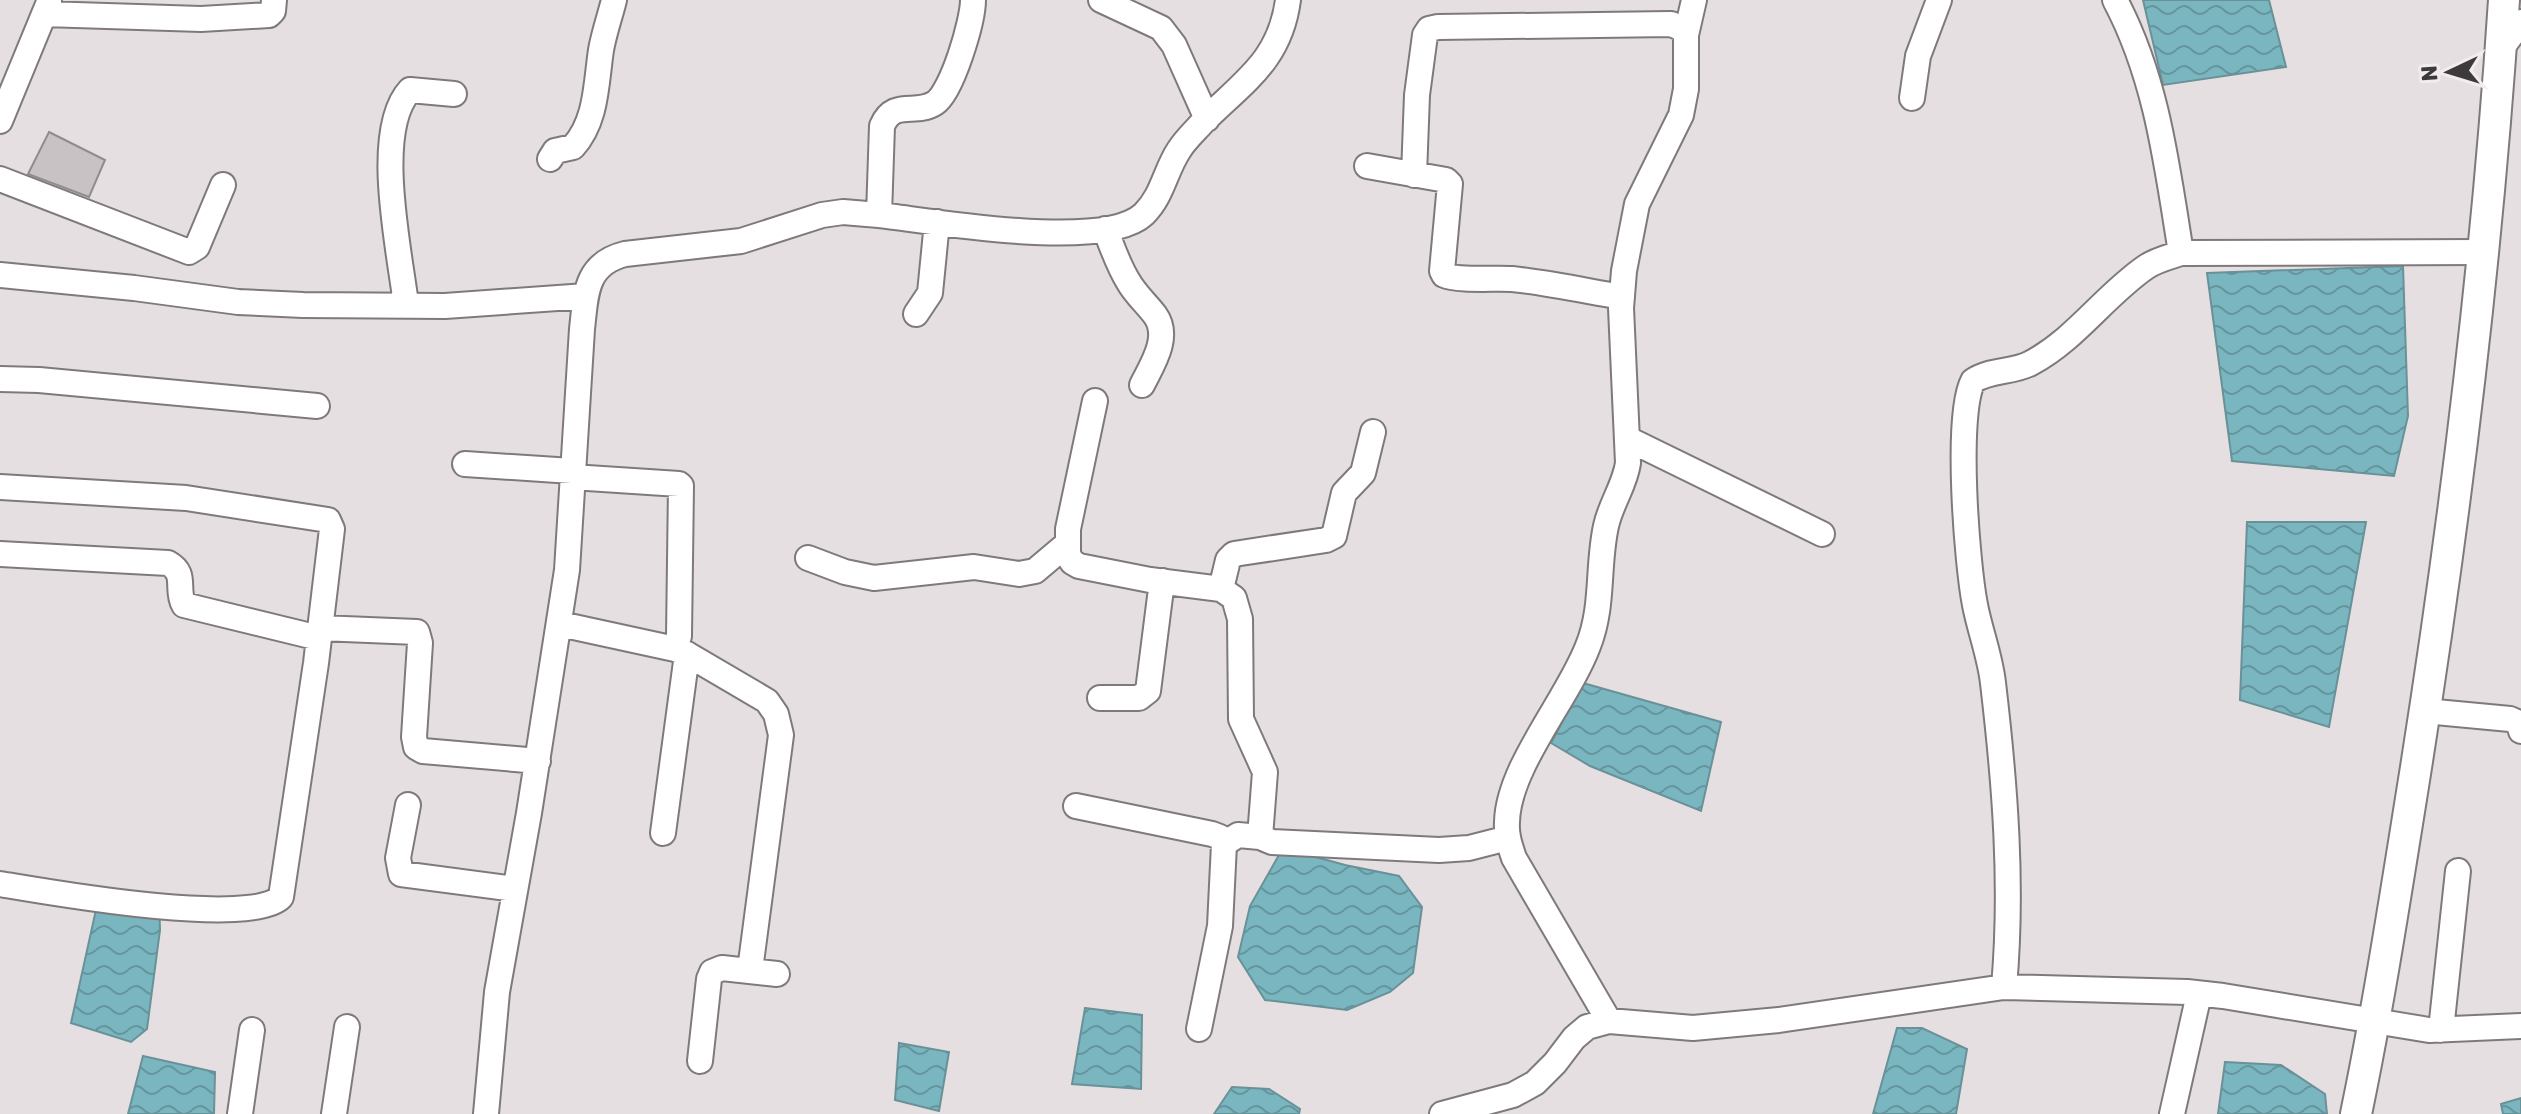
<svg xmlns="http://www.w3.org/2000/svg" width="2521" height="1114" font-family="Rubik,sans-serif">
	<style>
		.water { fill: url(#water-waves); stroke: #689198; stroke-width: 2 }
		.building { fill: #c9c2c5; stroke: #928b8e; stroke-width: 2 }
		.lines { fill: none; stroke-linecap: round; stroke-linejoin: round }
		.minor-casing { stroke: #7f797c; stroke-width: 28 }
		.major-casing { stroke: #7f797c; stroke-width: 34 }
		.minor { stroke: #fff; stroke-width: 24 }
		.major { stroke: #fff; stroke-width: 30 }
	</style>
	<defs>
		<pattern id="water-waves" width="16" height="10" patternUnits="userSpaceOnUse" patternTransform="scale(2)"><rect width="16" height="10" fill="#7ab6c0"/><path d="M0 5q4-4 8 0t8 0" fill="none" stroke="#65959d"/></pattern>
	</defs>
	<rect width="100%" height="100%" fill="#e6dfe2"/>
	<path class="water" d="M2143,0H2269L2286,67L2163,85Z
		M2403,266L2408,416L2394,476L2232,461L2207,273Z
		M2247,522H2366L2329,727L2240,700Z
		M1583,683L1721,722L1701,811L1590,766L1551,743Z
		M1283,848L1345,865L1399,876L1422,907L1413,973L1390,992L1347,1010L1265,1000L1238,957L1250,906Z
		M123,890L159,897L160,930L147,1029L131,1042L71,1023L99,896Z
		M1085,1008L1142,1015L1141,1089L1072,1084Z
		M1897,1028H1922L1967,1049L1956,1114H1873Z
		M899,1043L949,1052L939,1111L895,1100Z
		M143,1056L215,1072L214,1114H128Z
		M2225,1062L2281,1065L2325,1094L2327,1114H2218Z
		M1232,1087L1269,1089L1300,1109L1299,1114H1214Z
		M2521,1098V1114H2503L2501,1104Z"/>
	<path class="building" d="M49,132L105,160L89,197L28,174Z"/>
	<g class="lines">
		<g class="minor-casing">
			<path id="minor" d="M1101,0L1161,28L1174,45L1207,119
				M2115,0C2157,79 2167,166 2181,253
				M44,14L201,19L269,15L273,11L274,0
				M1686,35L1694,0
				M2501,49L2521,22
				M1912,98L1918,56L1939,0
				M0,121L49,2
				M550,159L555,151L573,147C597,121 596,83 601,50C604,33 610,16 614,0
				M1367,166L1446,180L1450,184L1442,271L1444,275C1458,281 1494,278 1512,279C1549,283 1586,291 1622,297
				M1414,175L1417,95L1425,35L1429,29L1438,27L1671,24L1681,28L1686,35V89L1681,115L1637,204L1624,271L1621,308L1628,463C1625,485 1611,503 1606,526C1597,567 1604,606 1588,646C1568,699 1508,767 1507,822C1506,835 1510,846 1514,858L1609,1021
				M0,179L189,252L197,247L223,185
				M879,215C933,221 1104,252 1144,214C1163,195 1165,171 1179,150C1185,140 1195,131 1203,122C1243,82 1280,61 1288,0
				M1105,229C1112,246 1118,265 1128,281C1135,294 1146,303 1155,315C1171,337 1152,365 1142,385
				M0,275L134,288L238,302L303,305L445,306L586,296
				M406,305C400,252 372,131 410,90L454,94
				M916,314L930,293L937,222
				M0,379L39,380L317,406
				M1095,401L1068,529V554L1072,562L1079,566L1150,580L1221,589L1234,598L1240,619L1241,719L1265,772L1260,837L1272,842L1439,850L1469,848L1508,838
				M1628,439L1822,534
				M465,464L572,471
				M0,487L186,498L328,520L332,529L316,663L281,897C250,928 48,892 0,884
				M0,554L168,563C188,574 175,589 184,605L319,638
				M808,558L845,572L874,578L974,567L1019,574L1035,571L1067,544
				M1221,589L1228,560L1234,554L1326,540L1334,536L1344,493L1363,473L1373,432
				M560,624L675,649L679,636L681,486L679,484L572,477
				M320,628L417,632L420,643L414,737L416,747L423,751L538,761
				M675,649L687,654L767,701L776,714L781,735L750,970
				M1100,698H1139L1148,691L1162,581
				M2425,711L2510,719L2519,723L2521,731
				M408,805L398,858L401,874L514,889
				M1076,806L1212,834L1220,837L1224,844
				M663,833L687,654
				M2004,987C2013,886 2005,784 1993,683C1990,656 1980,631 1975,605C1967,564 1955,415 1973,381C1990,369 2013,373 2031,363C2076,339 2105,295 2146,267C2156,260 2169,257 2181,253L2482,252
				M1199,1029L1220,926L1224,844L1238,835L1260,837
				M2441,1030L2458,871
				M700,1061L709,979L712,972L722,968L777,974
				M240,1114L252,1030
				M334,1114L347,1027
				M486,1114L497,992L529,813L567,570L582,329C586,294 585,264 625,254L741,241L822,215L843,212L879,215L882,126C894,98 915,116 935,103C952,92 973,21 973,0
				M1442,1114L1513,1095L1535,1083L1555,1063L1574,1038L1587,1027L1609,1021L1693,1028L1779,1020L2004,987L2187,992L2223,996L2429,1030L2521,1026
				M2172,1114L2199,994"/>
		</g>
		<g class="major-casing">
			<path id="major" d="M2356,1114C2379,1003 2396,892 2414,780C2455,522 2487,262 2504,0"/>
		</g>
		<use href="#minor" class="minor"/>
		<use href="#major" class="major"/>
	</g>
	<g transform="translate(2449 72) rotate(266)" stroke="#f3ecef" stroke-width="6" paint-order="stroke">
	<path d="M0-6L14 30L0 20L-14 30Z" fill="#3d3a3c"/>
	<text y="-12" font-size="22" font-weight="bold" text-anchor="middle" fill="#3d3a3c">N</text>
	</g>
</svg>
